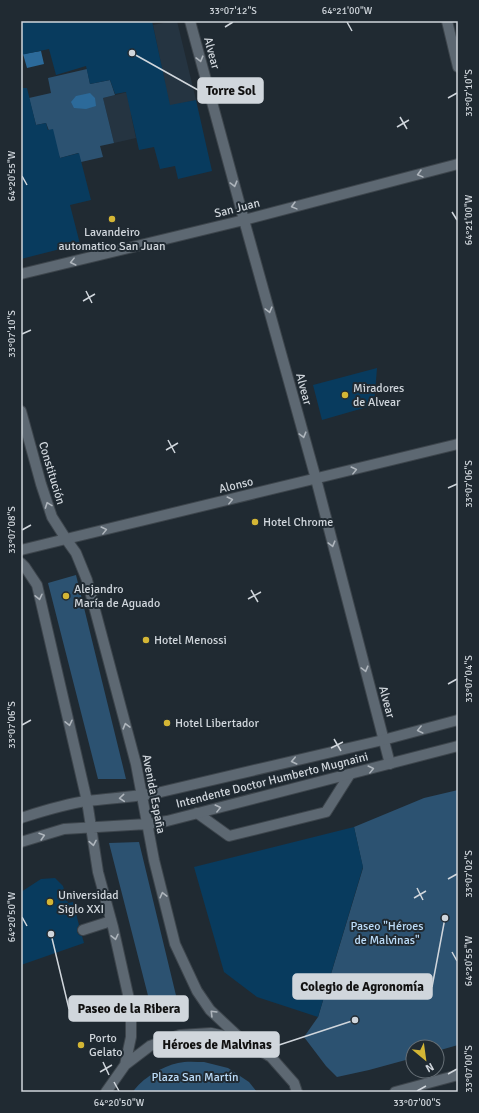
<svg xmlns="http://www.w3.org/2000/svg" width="479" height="1113" font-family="Signika,sans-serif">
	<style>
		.built { fill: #253441 }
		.green { fill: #2c5271 }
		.water { fill: #2c6a9a }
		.building { fill: #083b5e }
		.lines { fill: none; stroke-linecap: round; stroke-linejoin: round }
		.service-casing { stroke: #3d454c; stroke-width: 12 }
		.minor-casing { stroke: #3d454c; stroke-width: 12 }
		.secondary-casing { stroke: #3d454c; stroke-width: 12 }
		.service { stroke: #5d6872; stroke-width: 10 }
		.minor { stroke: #5d6872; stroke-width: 10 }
		.secondary { stroke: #5d6872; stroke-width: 10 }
		.oneway { stroke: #aeb5bc }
		.ticks { fill: none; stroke: #d0d6dc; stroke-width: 1.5 }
		.poi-dot { fill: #d4b635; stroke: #202a32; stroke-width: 1.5 }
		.labels { text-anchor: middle; stroke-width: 4; stroke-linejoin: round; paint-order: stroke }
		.street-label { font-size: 12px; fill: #d0d6dc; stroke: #202a32 }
		.poi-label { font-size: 12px; fill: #d0d6dc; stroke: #202a32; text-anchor: start }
		.park-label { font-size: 12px; fill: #bcdcf8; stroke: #202a32 }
		.leader { fill: none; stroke: #d0d6dc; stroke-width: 1.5 }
		.callout-dot { fill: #d0d6dc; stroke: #202a32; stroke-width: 1.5 }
		.callout { fill: #d0d6dc; stroke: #d0d6dc; stroke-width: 1.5 }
		.callout-label { font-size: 13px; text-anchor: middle; font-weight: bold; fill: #111 }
		.neatline { fill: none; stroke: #d0d6dc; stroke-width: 1.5 }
		.ticks-label { font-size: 10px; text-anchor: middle; fill: #d0d6dc }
	</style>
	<rect width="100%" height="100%" fill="#202a32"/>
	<path class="built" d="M173,21H177L196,100L131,115L136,138L114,143L103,98L165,83L153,25Z"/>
	<path class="green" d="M87,69L90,84L110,80L115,95L103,98L114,143L100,146L103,157L81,162L78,153L60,158L46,123L36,125L29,98L51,93L48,78Z
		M76,575L126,779H98L48,583Z
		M458,790V1045L437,1051V1047H413V1058L369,1070L337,1077L326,1066L304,1037L318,1017L363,868L354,827L424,798Z
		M139,842L180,1012L154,1019L109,843Z
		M204,1062L228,1068L249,1082L257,1092H133C141,1079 163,1066 178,1063C186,1061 196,1062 204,1062Z"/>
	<path class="water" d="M41,51L44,64L27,68L23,54Z
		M90,93L95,98L96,106L86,109L74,108L71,102L76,96Z"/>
	<path class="building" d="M21,21H152L170,105L196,100L212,171L178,179L175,166L160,169L154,147L139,150L126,92L115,94L110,80L90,84L86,66L56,75L49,49L21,55Z
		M21,88H27L36,125L46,123L48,130L53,129L60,158L79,153L91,200L70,205L80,244L21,259Z
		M377,368L374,405L322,420L313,385Z
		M354,827L363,867L318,1017L257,997L224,972L194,867Z
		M55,878L63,886L68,903L73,902L79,925L77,928V932L79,935L82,936L84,943L21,965V892L41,879Z"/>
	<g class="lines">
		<g class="service-casing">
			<path id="service" d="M197,813L229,836L326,812L350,774
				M83,930L111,921"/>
		</g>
		<g class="minor-casing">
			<path id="minor" d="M190,21L244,220L316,479L390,764
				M447,21L458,67
				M21,274L244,220L458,164
				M66,539L458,444
				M395,1092L458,1075"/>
		</g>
		<g class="secondary-casing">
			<path id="secondary" d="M21,411L41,484L52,517L66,539L76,553L87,580L136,764L154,860L175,944L197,991L210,1010L242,1040
				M21,550L66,539
				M21,563L25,567L37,585L87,801L98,872L113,927L131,1008V1037L125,1065
				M21,818C43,811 64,804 87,801C112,798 136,797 161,792L383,740L458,720
				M21,842L64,829L147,824L167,821L458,746
				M106,1092L125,1065L150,1046L180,1035L211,1033L242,1040L271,1057L294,1083L297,1092"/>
		</g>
		<use href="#service" class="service"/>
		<use href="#minor" class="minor"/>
		<use href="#secondary" class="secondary"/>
	</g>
	<defs><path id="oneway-chevron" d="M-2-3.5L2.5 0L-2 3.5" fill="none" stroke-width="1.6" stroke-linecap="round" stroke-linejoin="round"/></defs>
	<g class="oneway">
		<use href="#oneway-chevron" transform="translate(200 59) rotate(75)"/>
		<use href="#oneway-chevron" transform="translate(420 174) rotate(165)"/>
		<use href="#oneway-chevron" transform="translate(234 184) rotate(75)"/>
		<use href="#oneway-chevron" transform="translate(294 206) rotate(165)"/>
		<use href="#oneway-chevron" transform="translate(73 262) rotate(166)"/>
		<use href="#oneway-chevron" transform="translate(269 310) rotate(75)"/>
		<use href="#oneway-chevron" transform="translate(303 435) rotate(75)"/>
		<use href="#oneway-chevron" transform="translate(354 470) rotate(-14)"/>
		<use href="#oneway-chevron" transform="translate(230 500) rotate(-14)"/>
		<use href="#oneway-chevron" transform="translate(48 505) rotate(-110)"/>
		<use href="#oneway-chevron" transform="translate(104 530) rotate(-14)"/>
		<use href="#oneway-chevron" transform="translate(332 544) rotate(75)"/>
		<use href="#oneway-chevron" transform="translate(39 597) rotate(77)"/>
		<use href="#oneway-chevron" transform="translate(365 669) rotate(75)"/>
		<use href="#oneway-chevron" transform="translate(69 723) rotate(77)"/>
		<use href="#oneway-chevron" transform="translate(126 726) rotate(-105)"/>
		<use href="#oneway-chevron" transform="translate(420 730) rotate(166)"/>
		<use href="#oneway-chevron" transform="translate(294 761) rotate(167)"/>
		<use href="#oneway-chevron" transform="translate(371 769) rotate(-14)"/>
		<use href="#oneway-chevron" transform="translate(122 798) rotate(175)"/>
		<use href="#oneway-chevron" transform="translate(218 808) rotate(-14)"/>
		<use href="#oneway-chevron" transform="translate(42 836) rotate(-17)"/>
		<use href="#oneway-chevron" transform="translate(93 843) rotate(80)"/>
		<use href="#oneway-chevron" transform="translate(163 895) rotate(-104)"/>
		<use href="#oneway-chevron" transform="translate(115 937) rotate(77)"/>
		<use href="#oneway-chevron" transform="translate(213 1013) rotate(-135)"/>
	</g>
	<path class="ticks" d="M347,22L352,31M225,27L233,22M448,98L457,93M400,117L407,129M397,127L409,120M22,176L27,185M452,212L457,220M86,291L92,303M83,301L95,294M22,334L31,330M168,440L175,453M166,450L178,443M448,488L457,484M22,530L31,525M251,590L258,602M248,599L261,592M448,684L457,679M22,725L31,720M334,739L341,751M331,748L343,742M448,879L457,874M417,888L423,900M414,898L426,891M22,917L27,926M452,952L457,961M103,1062L109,1075M100,1072L112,1065M448,1074L457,1069M114,1082L119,1091M417,1091L426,1086"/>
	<g class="poi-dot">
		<circle cx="112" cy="219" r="4"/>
		<circle cx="345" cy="395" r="4"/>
		<circle cx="255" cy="522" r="4"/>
		<circle cx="66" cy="596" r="4"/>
		<circle cx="146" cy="640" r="4"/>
		<circle cx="167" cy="723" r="4"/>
		<circle cx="50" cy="902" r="4"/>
		<circle cx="81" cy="1045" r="4"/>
	</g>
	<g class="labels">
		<g class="street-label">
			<text transform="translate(212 53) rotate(75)" y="4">Alvear</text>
			<text transform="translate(237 208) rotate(-14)" y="4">San Juan</text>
			<text transform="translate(304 389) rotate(75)" y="4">Alvear</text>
			<text transform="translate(52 473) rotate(73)" y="4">Constitución</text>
			<text transform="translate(236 485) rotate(-14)" y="4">Alonso</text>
			<text transform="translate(387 702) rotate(75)" y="4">Alvear</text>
			<text transform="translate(272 780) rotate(-14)" y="4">Intendente Doctor Humberto Mugnaini</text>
			<text transform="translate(154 794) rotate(79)" y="4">Avenida España</text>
		</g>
		<g class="poi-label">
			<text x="112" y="236" text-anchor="middle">Lavandeiro<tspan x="112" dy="14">automatico San Juan</tspan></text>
			<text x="353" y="392">Miradores<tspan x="353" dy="14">de Alvear</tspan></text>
			<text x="263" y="526">Hotel Chrome</text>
			<text x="74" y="593">Alejandro<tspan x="74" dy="14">María de Aguado</tspan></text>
			<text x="154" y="644">Hotel Menossi</text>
			<text x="175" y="727">Hotel Libertador</text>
			<text x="58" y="899">Universidad<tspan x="58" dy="14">Siglo XXI</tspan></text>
			<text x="89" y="1042">Porto<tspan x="89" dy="14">Gelato</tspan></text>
		</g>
		<g class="park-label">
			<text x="387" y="930">Paseo "Héroes<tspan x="387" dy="14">de Malvinas"</tspan></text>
			<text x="195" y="1081">Plaza San Martín</text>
		</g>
	</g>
	<path class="leader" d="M132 53L198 90M445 918L432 987M51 934L69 1009M355 1020L279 1045"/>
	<g class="callout-dot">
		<circle cx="132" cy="53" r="4"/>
		<circle cx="445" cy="918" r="4"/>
		<circle cx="51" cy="934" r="4"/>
		<circle cx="355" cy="1020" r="4"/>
	</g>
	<g class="callout">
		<rect x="198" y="78" width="65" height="25" rx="4"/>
		<rect x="293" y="974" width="139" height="25" rx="4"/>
		<rect x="69" y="996" width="119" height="25" rx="4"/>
		<rect x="154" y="1032" width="125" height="25" rx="4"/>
	</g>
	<g class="callout-label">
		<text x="231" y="95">Torre Sol</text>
		<text x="362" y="991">Colegio de Agronomía</text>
		<text x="129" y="1013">Paseo de la Ribera</text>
		<text x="217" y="1049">Héroes de Malvinas</text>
	</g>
	<rect width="479" height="1113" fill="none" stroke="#202a32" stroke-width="44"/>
	<g transform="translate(425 1059) rotate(151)"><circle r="19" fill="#202a32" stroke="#666f76"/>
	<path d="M0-3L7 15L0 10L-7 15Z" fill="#d4b635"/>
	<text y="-6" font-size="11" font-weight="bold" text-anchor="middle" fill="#d0d6dc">N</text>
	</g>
	<rect x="22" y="22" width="435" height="1069" class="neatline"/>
	<g class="ticks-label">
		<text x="233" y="14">33°07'12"S</text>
		<text x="347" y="14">64°21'00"W</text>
		<text transform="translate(468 93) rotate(-90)" y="4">33°07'10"S</text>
		<text transform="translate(11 176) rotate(-90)" y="4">64°20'55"W</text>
		<text transform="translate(468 220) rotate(-90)" y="4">64°21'00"W</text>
		<text transform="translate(11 334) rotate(-90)" y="4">33°07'10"S</text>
		<text transform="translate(468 484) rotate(-90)" y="4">33°07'06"S</text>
		<text transform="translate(11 530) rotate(-90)" y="4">33°07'08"S</text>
		<text transform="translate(468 679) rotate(-90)" y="4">33°07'04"S</text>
		<text transform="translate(11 725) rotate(-90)" y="4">33°07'06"S</text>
		<text transform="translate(468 874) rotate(-90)" y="4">33°07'02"S</text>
		<text transform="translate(11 917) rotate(-90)" y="4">64°20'50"W</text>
		<text transform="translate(468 961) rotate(-90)" y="4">64°20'55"W</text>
		<text transform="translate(468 1069) rotate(-90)" y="4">33°07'00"S</text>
		<text x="119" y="1106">64°20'50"W</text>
		<text x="417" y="1106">33°07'00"S</text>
	</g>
</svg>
